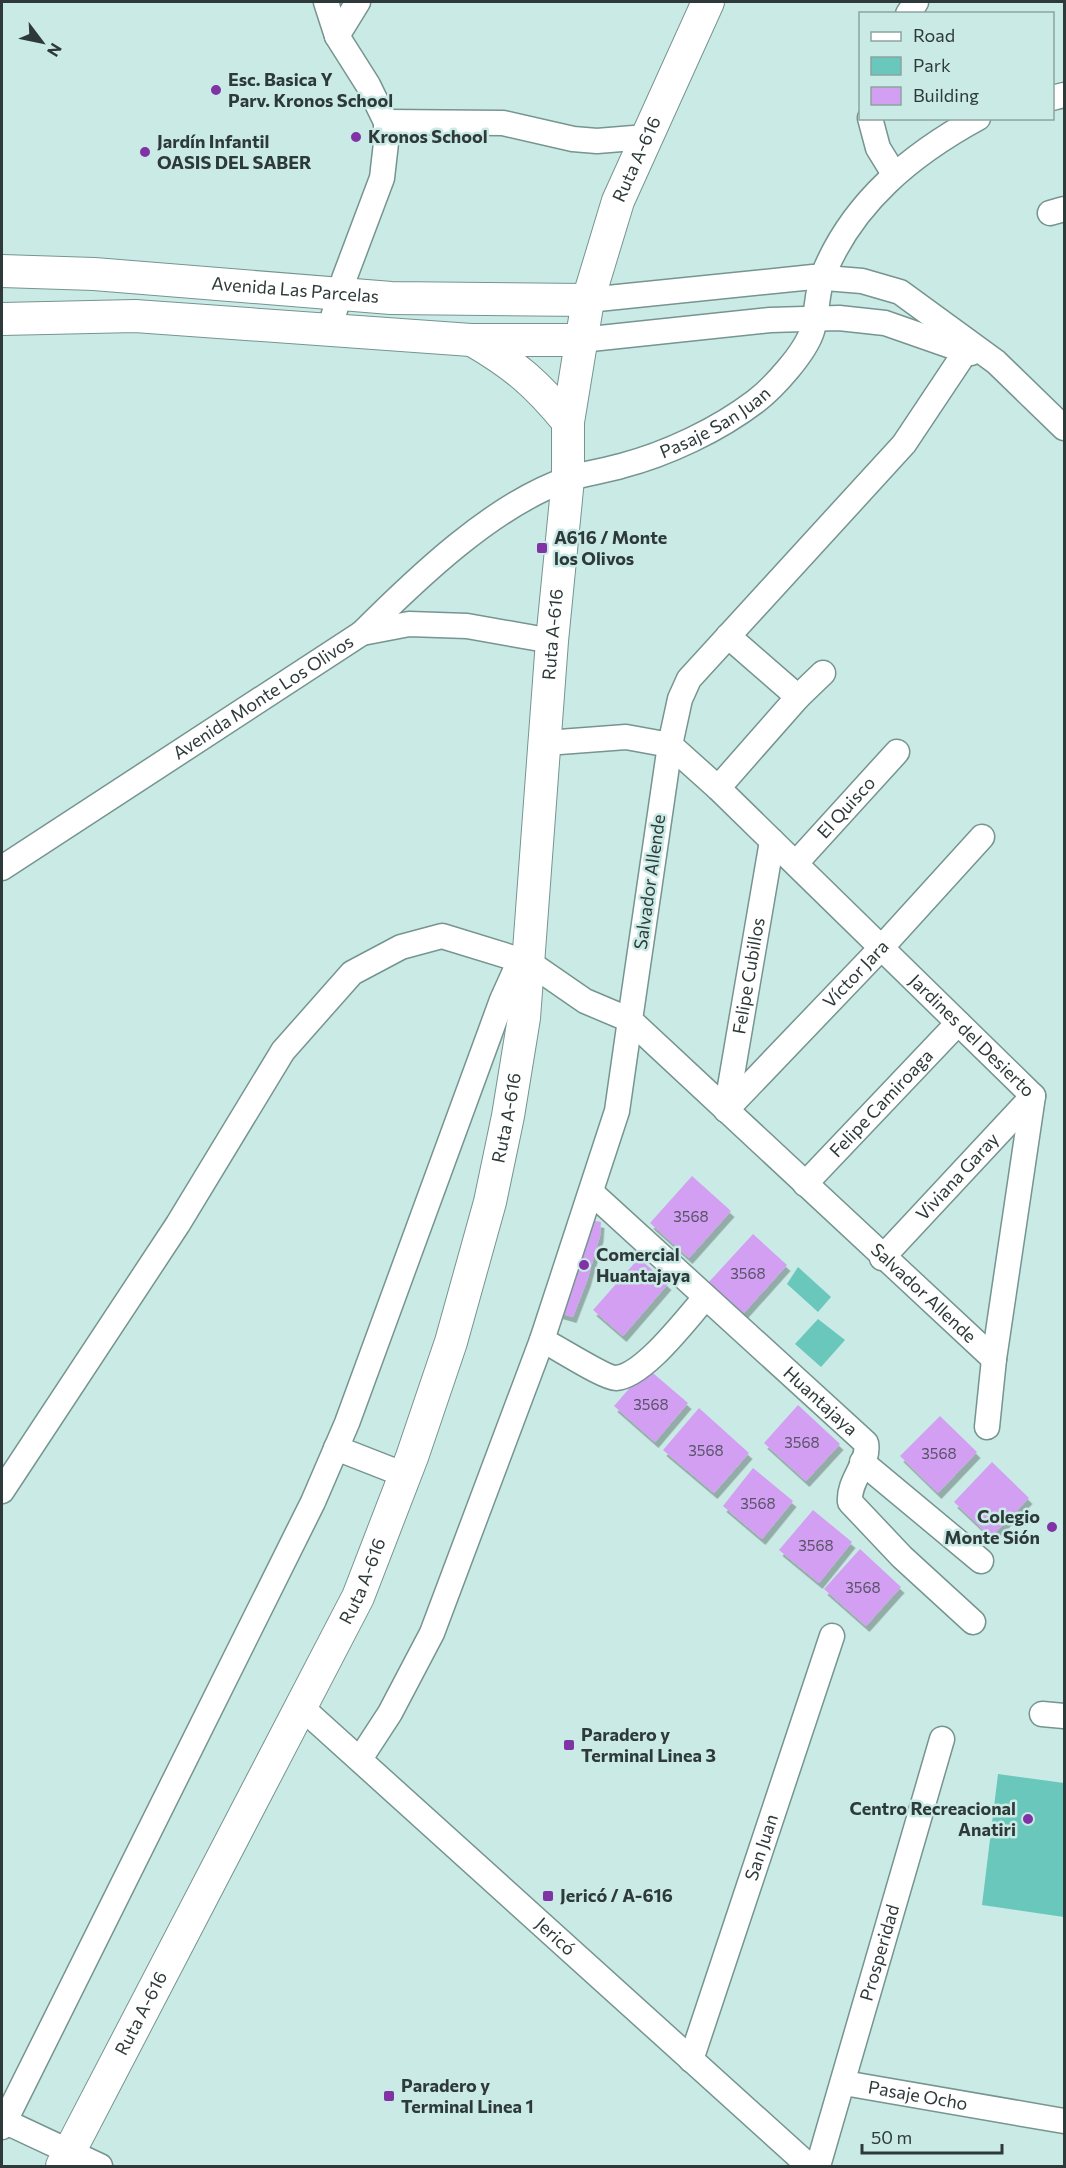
<svg xmlns="http://www.w3.org/2000/svg" width="1066" height="2168" font-family="Commissioner,sans-serif">
	<style>
		.green { fill: #69c7bb }
		.building { fill: #d39ff2; filter: url(#shadow) }
		.lines { fill: none; stroke-linecap: round; stroke-linejoin: round }
		.minor-casing { stroke: #769490; stroke-width: 27 }
		.major-casing { stroke: #769490; stroke-width: 34 }
		.minor { stroke: #fff; stroke-width: 24 }
		.major { stroke: #fff; stroke-width: 32 }
		.poi-dot { fill: #7f33a5; stroke: #caeae5; stroke-width: 2 }
		.labels { text-anchor: middle; stroke-width: 5; stroke-linejoin: round; paint-order: stroke }
		.number-label { font-size: 15px; fill: #575367 }
		.poi-label { font-size: 18px; font-weight: bold; fill: #2e3a39; stroke: #caeae5; text-anchor: start }
		.street-label { font-size: 18px; fill: #2e3a39; stroke: #caeae5 }
	</style>
	<defs>
		<filter id="shadow"><feDropShadow dx="3.5" dy="6" stdDeviation="0" flood-color="#0004"/></filter>
	</defs>
	<rect width="100%" height="100%" fill="#caeae5"/>
	<path class="green" d="M798,1267L831,1297L818,1312L787,1284Z
		M818,1319L845,1340L821,1367L795,1344Z
		M998,1774L1064,1783V1917L982,1905Z"/>
	<path class="building" d="M692,1176L731,1211L689,1258L650,1223Z
		M590,1220L601,1222L600,1236L587,1281L573,1317L559,1313Z
		M753,1234L787,1265L743,1314L708,1283Z
		M639,1258L668,1284L623,1336L593,1310Z
		M647,1368L688,1403L655,1442L614,1406Z
		M798,1405L840,1444L806,1481L764,1443Z
		M699,1408L749,1453L714,1493L663,1450Z
		M940,1416L977,1452L938,1493L900,1456Z
		M992,1462L1029,1498L991,1537L954,1502Z
		M753,1468L793,1501L762,1539L723,1506Z
		M813,1510L852,1542L819,1583L779,1550Z
		M860,1549L901,1587L866,1626L824,1589Z"/>
	<g class="lines">
		<g class="minor-casing">
			<g id="minor">
				<path d="M326,2L337,36L368,85L386,122V143L382,178L344,279L329,331"/>
				<path d="M908,14L916,2"/>
				<path d="M337,36L358,2"/>
				<path d="M1052,98L1064,95"/>
				<path d="M870,118L878,148L894,174"/>
				<path d="M386,122L503,123L573,139L597,141L646,137"/>
				<path d="M1050,213L1064,209"/>
				<path d="M588,300L813,277L862,281L900,292L996,362L1064,428"/>
				<path d="M581,340L770,320L839,318L885,323L971,353"/>
				<path id="s1" d="M966,351L904,444L689,679L680,699L670,745L630,1020L994,1359"/>
				<path id="s2" d="M362,633C417,578 494,504 568,479C585,473 604,471 621,466C667,454 718,430 756,401C774,387 805,353 812,331C818,312 816,291 824,273C853,202 912,154 978,118"/>
				<path d="M728,636L798,697"/>
				<path id="s3" d="M546,743L626,737L670,745L718,788L1033,1096L994,1359L987,1427"/>
				<path d="M718,788L798,697L823,673"/>
				<path id="s4" d="M796,863L897,752"/>
				<path id="s5" d="M2,868L362,633L409,624L467,626L552,641"/>
				<path id="s6" d="M726,1110L882,947L982,837"/>
				<path id="s7" d="M726,1110L772,841"/>
				<path id="s8" d="M805,1184L958,1023"/>
				<path id="s9" d="M592,1193L866,1443C870,1463 848,1480 850,1502L902,1557L973,1622"/>
				<path id="s10" d="M882,1258L1033,1096"/>
				<path d="M542,1340C557,1347 604,1378 616,1378C644,1376 686,1319 705,1298"/>
				<path d="M336,1448L405,1475"/>
				<path d="M862,1462L981,1561"/>
				<path d="M2,1491L178,1224L283,1051L352,973L401,947L442,936L520,960"/>
				<path id="s11" d="M300,1706L809,2166"/>
				<path d="M1042,1714L1064,1716"/>
				<path id="s12" d="M691,2060L832,1636"/>
				<path id="s13" d="M844,2083L1064,2121"/>
				<path d="M4,2121L100,2166"/>
				<path d="M2,2127L313,1502L347,1423L502,1000L520,960L530,963L585,1001L630,1020L617,1111L542,1340L432,1633L390,1713L360,1759"/>
				<path id="s14" d="M818,2166L942,1739"/>
			</g>
		</g>
		<g class="major-casing">
			<g id="major">
				<path id="s15" d="M2,271L94,274L391,298L588,300"/>
				<path d="M2,319L135,316L471,340H581"/>
				<path d="M472,340C515,365 537,384 568,422"/>
				<path id="s16" d="M62,2166L358,1597L412,1457L451,1342L490,1202L508,1116L524,1018L552,641L568,479V422L588,300L618,201L708,2"/>
			</g>
		</g>
		<use href="#minor" class="minor"/>
		<use href="#major" class="major"/>
	</g>
	<g class="poi-dot">
		<circle cx="216" cy="90" r="6"/>
		<circle cx="356" cy="137" r="6"/>
		<circle cx="145" cy="152" r="6"/>
		<rect x="536" y="542" width="12" height="12" rx="3"/>
		<circle cx="584" cy="1265" r="6"/>
		<circle cx="1052" cy="1527" r="6"/>
		<rect x="563" y="1739" width="12" height="12" rx="3"/>
		<circle cx="1028" cy="1819" r="6"/>
		<rect x="542" y="1890" width="12" height="12" rx="3"/>
		<rect x="383" y="2090" width="12" height="12" rx="3"/>
	</g>
	<g class="labels">
		<g class="number-label">
			<text x="691" y="1222">3568</text>
			<text x="748" y="1279">3568</text>
			<text x="651" y="1410">3568</text>
			<text x="802" y="1448">3568</text>
			<text x="706" y="1456">3568</text>
			<text x="939" y="1459">3568</text>
			<text x="758" y="1509">3568</text>
			<text x="816" y="1551">3568</text>
			<text x="863" y="1593">3568</text>
		</g>
		<g class="poi-label">
			<text x="228" y="86">Esc. Basica Y<tspan x="228" dy="21">Parv. Kronos School</tspan></text>
			<text x="368" y="143">Kronos School</text>
			<text x="157" y="148">Jardín Infantil<tspan x="157" dy="21">OASIS DEL SABER</tspan></text>
			<text x="554" y="544">A616 / Monte<tspan x="554" dy="21">los Olivos</tspan></text>
			<text x="596" y="1261">Comercial<tspan x="596" dy="21">Huantajaya</tspan></text>
			<text x="1040" y="1523" text-anchor="end">Colegio<tspan x="1040" dy="21">Monte Sión</tspan></text>
			<text x="581" y="1741">Paradero y<tspan x="581" dy="21">Terminal Linea 3</tspan></text>
			<text x="1016" y="1815" text-anchor="end">Centro Recreacional<tspan x="1016" dy="21">Anatiri</tspan></text>
			<text x="560" y="1902">Jericó / A-616</text>
			<text x="401" y="2092">Paradero y<tspan x="401" dy="21">Terminal Linea 1</tspan></text>
		</g>
		<g class="street-label">
			<text dy="6" stroke="none"><textPath href="#s16" startOffset="2116">Ruta A-616</textPath></text>
			<text dy="6" stroke="none"><textPath href="#s15" startOffset="294">Avenida Las Parcelas</textPath></text>
			<text dy="6" stroke="none"><textPath href="#s2" startOffset="418">Pasaje San Juan</textPath></text>
			<text dy="6" stroke="none"><textPath href="#s16" startOffset="1630">Ruta A-616</textPath></text>
			<text dy="6" stroke="none"><textPath href="#s5" startOffset="312">Avenida Monte Los Olivos</textPath></text>
			<text dy="6" stroke="none"><textPath href="#s4" startOffset="75">El Quisco</textPath></text>
			<text transform="translate(650 882) rotate(-82)" y="6">Salvador Allende</text>
			<text dy="6" stroke="none"><textPath href="#s6" startOffset="188">Víctor Jara</textPath></text>
			<text dy="6" stroke="none"><textPath href="#s7" startOffset="136">Felipe Cubillos</textPath></text>
			<text dy="6" stroke="none"><textPath href="#s3" startOffset="544">Jardines del Desierto</textPath></text>
			<text dy="6" stroke="none"><textPath href="#s8" startOffset="111">Felipe Camiroaga</textPath></text>
			<text dy="6" stroke="none"><textPath href="#s16" startOffset="1144">Ruta A-616</textPath></text>
			<text dy="6" stroke="none"><textPath href="#s10" startOffset="111">Viviana Garay</textPath></text>
			<text dy="6" stroke="none"><textPath href="#s1" startOffset="1178">Salvador Allende</textPath></text>
			<text dy="6" stroke="none"><textPath href="#s9" startOffset="309">Huantajaya</textPath></text>
			<text dy="6" stroke="none"><textPath href="#s16" startOffset="658">Ruta A-616</textPath></text>
			<text dy="6" stroke="none"><textPath href="#s12" startOffset="224">San Juan</textPath></text>
			<text dy="6" stroke="none"><textPath href="#s11" startOffset="344">Jericó</textPath></text>
			<text dy="6" stroke="none"><textPath href="#s14" startOffset="222">Prosperidad</textPath></text>
			<text dy="6" stroke="none"><textPath href="#s16" startOffset="172">Ruta A-616</textPath></text>
			<text dy="6" stroke="none"><textPath href="#s13" startOffset="75">Pasaje Ocho</textPath></text>
		</g>
	</g>
	<rect width="1066" height="2168" fill="none" stroke="#2e3a39" stroke-width="6"/>
	<rect x="859" y="12" width="195" height="108" fill="#caeae5" stroke="#8ca4a0" stroke-width="1.5"/>
	<rect x="871" y="32" width="30" height="9" fill="#ffffff" stroke="#8ca4a0" stroke-width="1.5"/>
	<text x="913" y="42" font-size="18" fill="#2e3a39">Road</text>
	<rect x="871" y="57" width="30" height="18" fill="#69c7bb" stroke="#8ca4a0" stroke-width="1.5"/>
	<text x="913" y="72" font-size="18" fill="#2e3a39">Park</text>
	<rect x="871" y="87" width="30" height="18" fill="#d39ff2" stroke="#8ca4a0" stroke-width="1.5"/>
	<text x="913" y="102" font-size="18" fill="#2e3a39">Building</text>
	<g transform="translate(42 42) rotate(122)" stroke="#caeae5" stroke-width="4.5" paint-order="stroke">
	<path d="M0-4.5L10 22L0 15L-10 22Z" fill="#2e3a39"/>
	<text y="-9" font-size="16" font-weight="bold" text-anchor="middle" fill="#2e3a39">N</text>
	</g>
	<path d="M862 2144v9h140v-9" fill="none" stroke="#2e3a39" stroke-width="3"/>
	<text x="871" y="2144" font-size="18" fill="#2e3a39" stroke="#caeae5" stroke-width="4.5" paint-order="stroke">50 m</text>
</svg>
